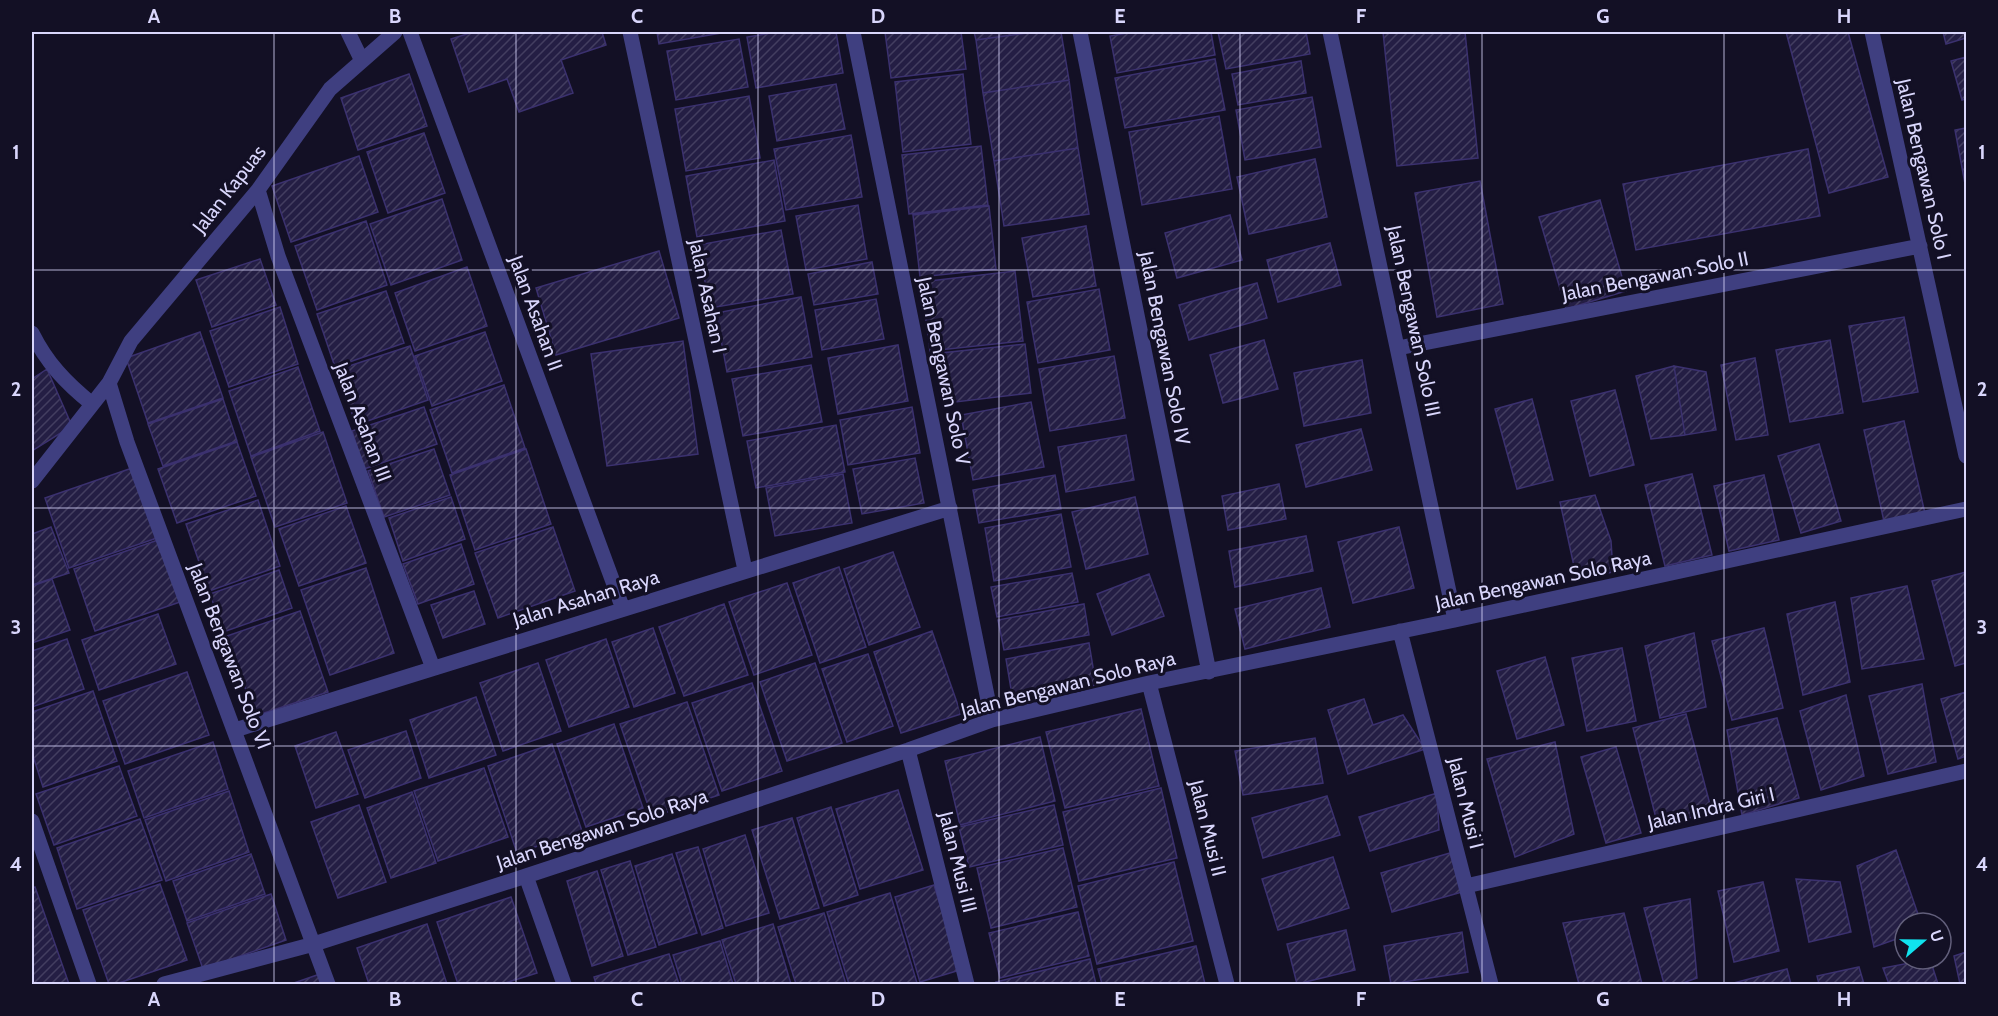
<svg xmlns="http://www.w3.org/2000/svg" width="1998" height="1016" font-family="Cabin,sans-serif">
	<style>
		.building { fill: url(#building-hatch); stroke: #3b316f; stroke-width: 1.5 }
		.lines { fill: none; stroke-linecap: round; stroke-linejoin: round }
		.street { stroke: #3f3f80; stroke-width: 15 }
		.grid { fill: none; stroke: #d9d6fc; stroke-width: 1.5; stroke-opacity: 0.55 }
		.labels { text-anchor: middle; stroke-width: 6; stroke-linejoin: round; paint-order: stroke }
		.street-label { font-size: 20px; fill: #d9d6fc; stroke: #131025 }
		.neatline { fill: none; stroke: #d9d6fc; stroke-width: 2 }
		.grid-label { font-size: 20px; text-anchor: middle; font-weight: bold; fill: #d9d6fc }
	</style>
	<defs>
		<pattern id="building-hatch" width="6" height="6" patternUnits="userSpaceOnUse" patternTransform="scale(1.5)"><rect width="6" height="6" fill="#241e44"/><path d="M-1 1l2-2M0 6l6-6M5 7l2-2" fill="none" stroke="#433e60"/></pattern>
	</defs>
	<rect width="100%" height="100%" fill="#131025"/>
	<path class="building" d="M473,32H602L606,45L561,60L573,93L519,112L507,79L469,92L451,39Z
		M657,32H727L659,44Z
		M777,32H836L843,73L756,88L747,37Z
		M885,32H961L966,69L891,78Z
		M974,32H1034L976,40Z
		M1034,32H1061L1069,80L983,93L976,40Z
		M1133,32H1211L1215,55L1117,73L1110,36Z
		M1218,32H1306L1310,54L1226,69Z
		M1383,32H1465L1478,158L1397,166Z
		M1786,32H1848L1888,177L1829,193Z
		M1943,32H1966V38L1946,44Z
		M739,39L748,87L676,100L667,51Z
		M1966,57V99L1962,100L1951,61Z
		M1215,59L1225,110L1125,128L1115,78Z
		M1301,61L1306,93L1238,105L1232,74Z
		M409,74L427,126L358,150L341,98Z
		M963,74L971,144L903,152L895,82Z
		M1069,80L1078,148L994,161L983,93Z
		M836,84L845,129L777,141L769,96Z
		M749,96L760,158L686,171L675,109Z
		M1312,97L1321,147L1245,160L1236,110Z
		M1219,116L1232,189L1142,205L1129,132Z
		M1966,128V189L1955,130Z
		M424,133L445,193L388,213L367,152Z
		M851,135L862,197L786,210L774,149Z
		M981,146L988,205L909,214L902,155Z
		M1078,148L1089,214L1004,226L994,161Z
		M1808,149L1820,216L1636,250L1623,184Z
		M359,156L378,212L291,242L272,186Z
		M1315,159L1327,217L1249,234L1237,177Z
		M774,160L785,221L697,237L686,176Z
		M1480,181L1503,304L1437,317L1415,193Z
		M442,199L462,260L391,285L370,224Z
		M1600,200L1626,291L1566,309L1539,217Z
		M858,205L867,259L806,270L796,216Z
		M989,206L996,269L920,277L913,215Z
		M1230,215L1242,260L1177,278L1165,233Z
		M366,221L387,285L317,310L295,246Z
		M1086,226L1096,286L1033,297L1022,238Z
		M781,230L793,294L710,308L698,245Z
		M1330,243L1341,285L1278,302L1267,260Z
		M659,251L679,318L556,355L536,288Z
		M260,259L276,305L212,327L196,280Z
		M872,262L878,294L814,305L808,274Z
		M467,267L487,326L415,351L395,293Z
		M1015,271L1023,341L930,351L921,282Z
		M1257,283L1267,318L1189,340L1179,305Z
		M1099,289L1110,350L1038,363L1027,302Z
		M386,291L404,343L335,367L317,314Z
		M801,297L812,357L727,372L716,313Z
		M876,299L884,339L822,350L815,310Z
		M280,307L298,364L229,387L210,331Z
		M1904,317L1918,392L1863,402L1849,326Z
		M200,332L223,398L148,423L126,358Z
		M485,332L502,381L432,406L415,356Z
		M1264,340L1278,389L1223,403L1210,355Z
		M1830,340L1843,413L1790,422L1776,350Z
		M683,341L698,454L607,466L591,354Z
		M1025,344L1031,393L947,403L941,353Z
		M898,345L908,401L838,414L828,358Z
		M410,346L428,400L356,425L337,370Z
		M1114,356L1125,418L1050,431L1039,369Z
		M1755,358L1768,435L1736,440L1721,365Z
		M1362,360L1371,413L1304,426L1294,373Z
		M811,365L822,422L743,436L732,379Z
		M1674,366L1685,435L1651,439L1636,376Z
		M1674,366L1706,372L1716,430L1685,435Z
		M298,367L320,431L251,456L229,391Z
		M47,369L72,426L32,451V379Z
		M504,385L525,448L452,473L430,410Z
		M1615,390L1634,465L1590,476L1571,401Z
		M223,399L237,441L163,466L148,424Z
		M1532,399L1553,480L1517,489L1495,409Z
		M1031,402L1044,467L973,480L961,415Z
		M424,407L437,444L364,469L352,431Z
		M912,407L920,453L848,465L840,420Z
		M1904,421L1926,518L1885,526L1864,430Z
		M836,425L845,472L756,488L747,441Z
		M1361,429L1372,470L1306,487L1296,445Z
		M323,432L347,503L275,527L251,457Z
		M1126,435L1134,480L1066,492L1058,447Z
		M237,442L256,496L177,523L158,469Z
		M1819,444L1841,521L1801,533L1778,456Z
		M434,449L450,495L384,517L368,471Z
		M526,449L551,524L475,550L450,475Z
		M915,458L924,503L862,514L853,469Z
		M135,467L160,537L69,568L45,498Z
		M843,474L852,523L775,536L766,488Z
		M1692,474L1712,555L1665,566L1645,485Z
		M1055,475L1061,509L979,523L973,490Z
		M1764,475L1779,540L1729,551L1714,486Z
		M1279,484L1286,519L1228,530L1222,496Z
		M1595,495L1611,541L1613,572L1577,580L1560,502Z
		M451,497L465,539L403,561L389,518Z
		M1135,497L1148,554L1086,569L1072,512Z
		M258,500L280,566L209,591L186,524Z
		M346,506L366,563L299,586L279,529Z
		M1061,514L1071,567L994,581L985,528Z
		M51,527L69,573L32,585V534Z
		M553,527L575,591L498,618L475,553Z
		M1399,527L1414,588L1353,603L1338,542Z
		M1306,536L1313,571L1235,587L1229,551Z
		M158,540L180,602L95,631L74,569Z
		M461,544L474,584L418,604L403,564Z
		M893,552L920,627L869,645L844,569Z
		M839,567L866,647L820,663L793,583Z
		M366,568L394,653L330,675L301,590Z
		M279,570L292,608L223,632L210,594Z
		M1966,572V663L1955,666L1932,581Z
		M1072,573L1078,602L997,617L991,587Z
		M1149,574L1164,616L1112,635L1097,594Z
		M52,579L70,630L32,643V586Z
		M787,583L812,655L754,675L729,602Z
		M1907,586L1924,659L1862,669L1851,598Z
		M1321,588L1330,627L1245,649L1235,609Z
		M474,591L485,624L443,638L431,605Z
		M1835,602L1850,682L1803,695L1787,614Z
		M724,604L748,675L684,696L659,627Z
		M1084,604L1089,635L1004,650L998,620Z
		M300,611L328,692L255,716L227,636Z
		M158,614L176,664L99,690L82,640Z
		M653,628L675,693L634,707L612,642Z
		M1764,628L1783,708L1732,720L1712,641Z
		M932,631L961,714L901,733L874,652Z
		M1694,633L1706,707L1660,718L1645,646Z
		M67,639L84,689L32,707V651Z
		M606,639L629,707L569,727L546,660Z
		M1089,643L1096,685L1013,701L1006,659Z
		M1622,648L1636,721L1587,731L1572,658Z
		M868,654L893,726L847,742L822,669Z
		M1545,657L1564,725L1517,739L1497,671Z
		M538,663L561,731L503,751L480,683Z
		M815,663L842,743L787,761L760,682Z
		M187,672L209,735L125,764L103,701Z
		M752,683L782,771L722,791L692,703Z
		M1922,684L1936,762L1888,774L1869,696Z
		M93,691L117,761L43,787L32,753V712Z
		M1966,692V756L1958,759L1941,699Z
		M1846,695L1864,776L1821,790L1800,711Z
		M476,697L496,755L429,778L410,720Z
		M1364,699L1373,725L1403,715L1425,749L1348,774L1328,710Z
		M687,702L719,795L652,817L620,724Z
		M1141,709L1159,786L1065,808L1046,732Z
		M1686,714L1712,812L1658,826L1633,728Z
		M1777,718L1799,798L1742,815L1727,730Z
		M614,724L643,808L586,827L557,744Z
		M406,731L421,778L365,798L348,750Z
		M336,732L358,794L316,808L295,746Z
		M1040,737L1055,801L960,825L945,761Z
		M1315,738L1323,783L1243,795L1235,751Z
		M213,742L228,789L144,818L128,771Z
		M1555,742L1574,834L1515,857L1487,759Z
		M552,744L582,831L517,853L488,766Z
		M1616,747L1641,833L1606,843L1581,757Z
		M119,766L137,816L54,845L36,794Z
		M484,768L508,837L438,861L414,791Z
		M1161,788L1177,858L1079,881L1063,812Z
		M898,790L923,870L860,889L836,809Z
		M229,791L249,852L166,881L145,820Z
		M412,792L436,863L391,878L367,808Z
		M1437,793L1439,830L1370,851L1359,817Z
		M1327,796L1340,835L1263,858L1252,818Z
		M359,805L386,882L338,898L311,822Z
		M1054,805L1063,845L969,867L959,827Z
		M831,807L858,895L824,906L797,818Z
		M792,818L819,908L780,919L752,830Z
		M140,819L162,880L77,909L57,848Z
		M745,835L769,913L726,926L703,849Z
		M698,847L723,928L702,935L676,853Z
		M1063,848L1077,907L991,928L977,868Z
		M1896,850L1921,923H1905V936L1874,947L1857,866Z
		M1450,853L1462,892L1392,912L1381,873Z
		M251,854L265,894L187,921L173,881Z
		M672,854L697,933L659,945L635,866Z
		M1333,857L1349,908L1278,930L1262,879Z
		M630,861L656,947L628,955L601,870Z
		M1174,862L1193,941L1097,964L1078,886Z
		M597,871L623,956L592,966L567,881Z
		M1796,879L1840,882L1851,932L1809,942Z
		M1763,882L1779,951L1734,962L1718,891Z
		M160,884L187,960L116,984H109L83,910Z
		M934,885L960,970L920,982L895,897Z
		M35,887L69,984H32V888Z
		M890,893L917,983L849,984L827,912Z
		M271,894L286,940L203,969L187,923Z
		M511,897L537,973L502,984H458L437,922Z
		M1690,899L1697,978L1680,984H1664L1644,908Z
		M1078,912L1089,956L1000,978L989,933Z
		M824,913L846,984H796L778,927Z
		M1624,913L1642,984H1579L1563,923Z
		M427,924L447,984H369L357,948Z
		M773,924L791,984H736L722,940Z
		M1346,930L1355,970L1297,984L1287,944Z
		M1462,932L1468,972L1391,984L1384,946Z
		M720,941L733,984H682L673,955Z
		M1196,946L1205,984H1102L1098,969Z
		M1966,952V984H1960L1954,956Z
		M669,954L679,984H596L594,977Z
		M1090,959L1096,984H997L996,982Z
		M1930,959L1938,984H1889L1883,968Z
		M1859,967L1864,984H1819L1817,976Z
		M1787,969L1791,984H1730Z
		M320,974L324,984H291Z"/>
	<g class="lines">
		<path class="street" d="M348,32L362,61
			M410,32L623,609
			M630,32L745,570
			M853,32L992,720
			M1080,32L1209,672
			M1330,32L1455,620
			M1872,32L1966,456
			M258,190L278,256L433,668
			M32,333C47,363 65,382 92,404
			M1398,348L1920,246
			M109,383L127,442L328,984
			M32,481L109,383L131,341L258,190L330,89L395,32
			M1400,631L1491,984
			M1149,683L1227,984
			M235,730L950,508
			M908,750L967,984
			M32,821L89,984
			M526,876L564,984
			M1466,886L1966,771
			M164,984L314,944L526,876L908,750L992,720L1149,683L1455,620L1966,509"/>
	</g>
	<path class="grid" d="M274,32V984M516,32V984M758,32V984M999,32V984M1240,32V984M1482,32V984M1724,32V984M32,270H1966M32,508H1966M32,746H1966"/>
	<g class="labels">
		<g class="street-label">
			<text transform="translate(1924 169) rotate(77)" y="7">Jalan Bengawan Solo I</text>
			<text transform="translate(229 189) rotate(-52)" y="7">Jalan Kapuas</text>
			<text transform="translate(1655 276) rotate(-11)" y="7">Jalan Bengawan Solo II</text>
			<text transform="translate(708 296) rotate(78)" y="7">Jalan Asahan I</text>
			<text transform="translate(536 313) rotate(70)" y="7">Jalan Asahan II</text>
			<text transform="translate(1414 321) rotate(78)" y="7">Jalan Bengawan Solo III</text>
			<text transform="translate(1165 348) rotate(79)" y="7">Jalan Bengawan Solo IV</text>
			<text transform="translate(944 371) rotate(78)" y="7">Jalan Bengawan Solo V</text>
			<text transform="translate(363 422) rotate(69)" y="7">Jalan Asahan III</text>
			<text transform="translate(1543 580) rotate(-12)" y="7">Jalan Bengawan Solo Raya</text>
			<text transform="translate(586 598) rotate(-17)" y="7">Jalan Asahan Raya</text>
			<text transform="translate(230 656) rotate(69)" y="7">Jalan Bengawan Solo VI</text>
			<text transform="translate(1068 684) rotate(-14)" y="7">Jalan Bengawan Solo Raya</text>
			<text transform="translate(1466 803) rotate(76)" y="7">Jalan Musi I</text>
			<text transform="translate(1711 808) rotate(-13)" y="7">Jalan Indra Giri I</text>
			<text transform="translate(1208 828) rotate(76)" y="7">Jalan Musi II</text>
			<text transform="translate(602 829) rotate(-18)" y="7">Jalan Bengawan Solo Raya</text>
			<text transform="translate(958 862) rotate(76)" y="7">Jalan Musi III</text>
		</g>
	</g>
	<rect width="1998" height="1016" fill="none" stroke="#131025" stroke-width="66"/>
	<g transform="translate(1923 941) rotate(70)"><circle r="28" fill="#131025" stroke="#625f7b" stroke-width="1.5"/>
	<path d="M0-4.5L10 22L0 15L-10 22Z" fill="#10e3ef"/>
	<text y="-9" font-size="16" font-weight="bold" text-anchor="middle" fill="#d9d6fc">U</text>
	</g>
	<rect x="33" y="33" width="1932" height="950" class="neatline"/>
	<g class="grid-label">
		<text x="154" y="23">A</text>
		<text x="395" y="23">B</text>
		<text x="637" y="23">C</text>
		<text x="878" y="23">D</text>
		<text x="1120" y="23">E</text>
		<text x="1361" y="23">F</text>
		<text x="1603" y="23">G</text>
		<text x="1844" y="23">H</text>
		<text x="16" y="159">1</text>
		<text x="1982" y="159">1</text>
		<text x="16" y="396">2</text>
		<text x="1982" y="396">2</text>
		<text x="16" y="634">3</text>
		<text x="1982" y="634">3</text>
		<text x="16" y="871">4</text>
		<text x="1982" y="871">4</text>
		<text x="154" y="1006">A</text>
		<text x="395" y="1006">B</text>
		<text x="637" y="1006">C</text>
		<text x="878" y="1006">D</text>
		<text x="1120" y="1006">E</text>
		<text x="1361" y="1006">F</text>
		<text x="1603" y="1006">G</text>
		<text x="1844" y="1006">H</text>
	</g>
</svg>
